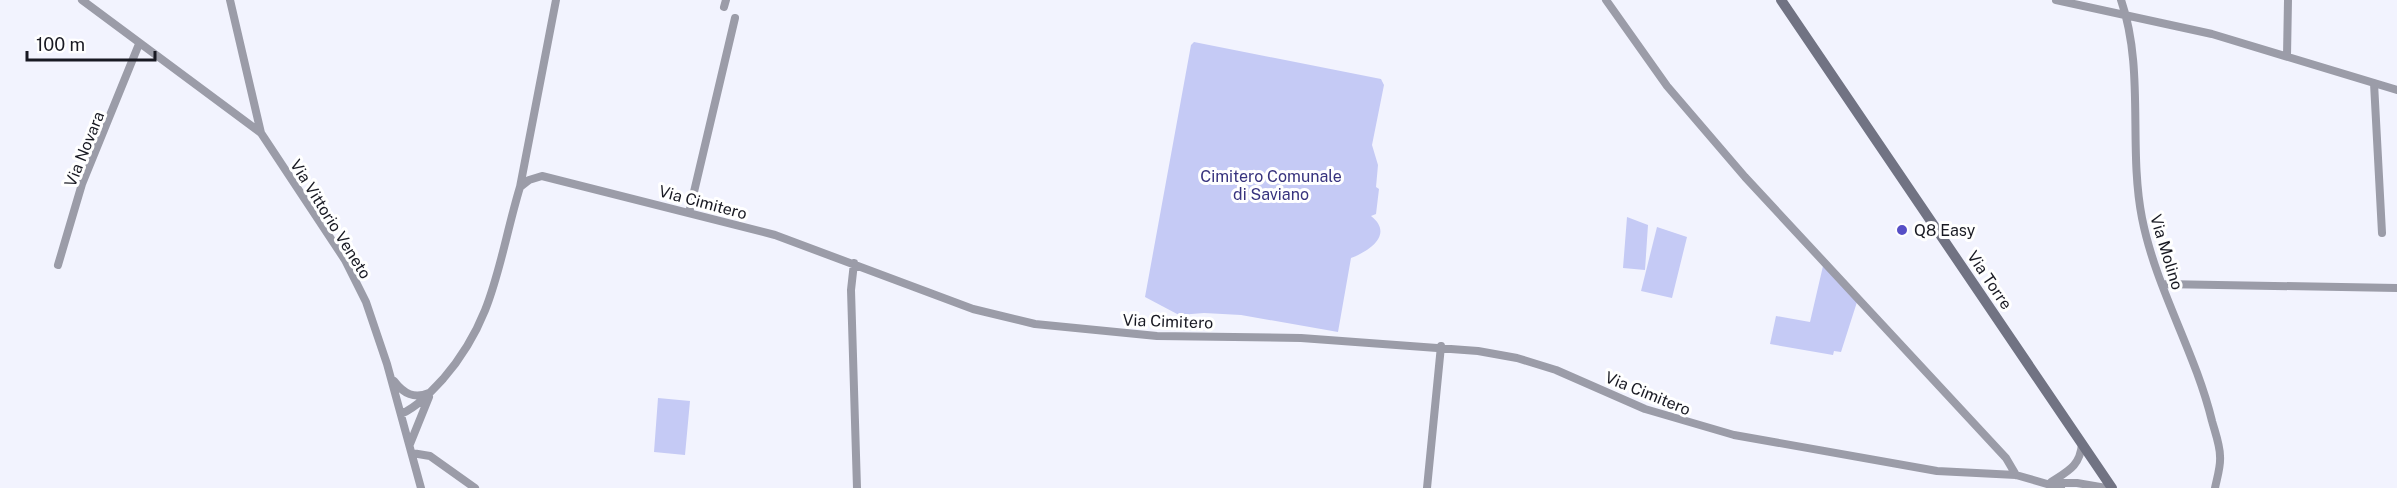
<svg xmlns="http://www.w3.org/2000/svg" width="2397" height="488" font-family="'Public Sans',sans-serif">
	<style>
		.green { fill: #c5caf5 }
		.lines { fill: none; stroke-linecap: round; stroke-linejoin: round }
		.street { stroke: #9b9ca8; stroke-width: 8 }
		.secondary { stroke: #717383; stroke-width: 10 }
		.poi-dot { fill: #564ec6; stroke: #fff; stroke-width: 2 }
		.labels { text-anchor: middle; stroke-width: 6; stroke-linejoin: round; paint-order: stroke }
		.street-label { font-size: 16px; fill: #181922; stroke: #fff }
		.park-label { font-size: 16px; fill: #37337e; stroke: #fff }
		.poi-label { font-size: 16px; fill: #181922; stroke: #fff; text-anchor: start }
	</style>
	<rect width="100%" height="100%" fill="#f2f3fe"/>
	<path class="green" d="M1194,42L1381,79L1384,85L1372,145L1378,165L1376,187L1379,189L1376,214L1371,216C1394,234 1370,251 1351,258L1338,332L1241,315L1204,313L1179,315L1145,297L1191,45Z
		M1627,217L1648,225L1645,270L1623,268Z
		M1657,227L1687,237L1672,298L1641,291Z
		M1823,266L1857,302L1841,352L1834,351L1833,355L1770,344L1776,316L1810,322Z
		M658,398L690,401L685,455L654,452Z"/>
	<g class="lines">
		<path class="street" d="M82,0L261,133
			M230,0L261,133L345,260L366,302L387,364L421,488
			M1606,0L1667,86L1745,177L2006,458L2016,475
			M2056,0L2212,34L2397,90
			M2121,0C2145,69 2128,147 2142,218C2156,289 2195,351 2212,421C2215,432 2220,445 2220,456C2221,466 2217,478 2215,488
			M724,7L726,0
			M2287,56L2288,0
			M2374,83L2382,233
			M520,187L556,0
			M689,213L735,18
			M854,263L851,290L857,488
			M58,265L82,184L139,44
			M2162,284L2397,288
			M394,381C404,394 414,399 429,393
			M401,414C418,406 430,393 443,379C496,318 498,260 520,187L529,180L542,176L775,235L973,309L1035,324L1157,336L1301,338L1478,351L1517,358L1556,370L1645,409L1734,435L1937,471L2016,475L2061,488
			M410,444L429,397
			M412,453L430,456L475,488
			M2051,482C2068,471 2080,466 2082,444
			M2054,483H2077L2106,488
			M1427,488L1441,346"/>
		<path class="secondary" d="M1781,0L2112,488"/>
	</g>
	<circle class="poi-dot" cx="1902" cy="230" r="6"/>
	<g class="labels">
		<g class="street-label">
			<text transform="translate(84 149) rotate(-68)" y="6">Via Novara</text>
			<text transform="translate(703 202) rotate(15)" y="6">Via Cimitero</text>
			<text transform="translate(331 219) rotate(58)" y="6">Via Vittorio Veneto</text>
			<text transform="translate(2167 252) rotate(73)" y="6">Via Molino</text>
			<text transform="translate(1990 280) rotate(56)" y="6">Via Torre</text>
			<text transform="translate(1168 321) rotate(2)" y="6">Via Cimitero</text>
			<text transform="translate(1648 393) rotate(22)" y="6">Via Cimitero</text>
		</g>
		<g class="park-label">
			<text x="1271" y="182">Cimitero Comunale<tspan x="1271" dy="18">di Saviano</tspan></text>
		</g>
		<g class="poi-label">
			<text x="1914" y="236">Q8 Easy</text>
		</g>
	</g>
	<path d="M27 51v9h128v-9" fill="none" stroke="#181922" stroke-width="3"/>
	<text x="36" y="51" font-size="18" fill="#181922" stroke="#ffffff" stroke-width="4.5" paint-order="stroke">100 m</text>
</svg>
